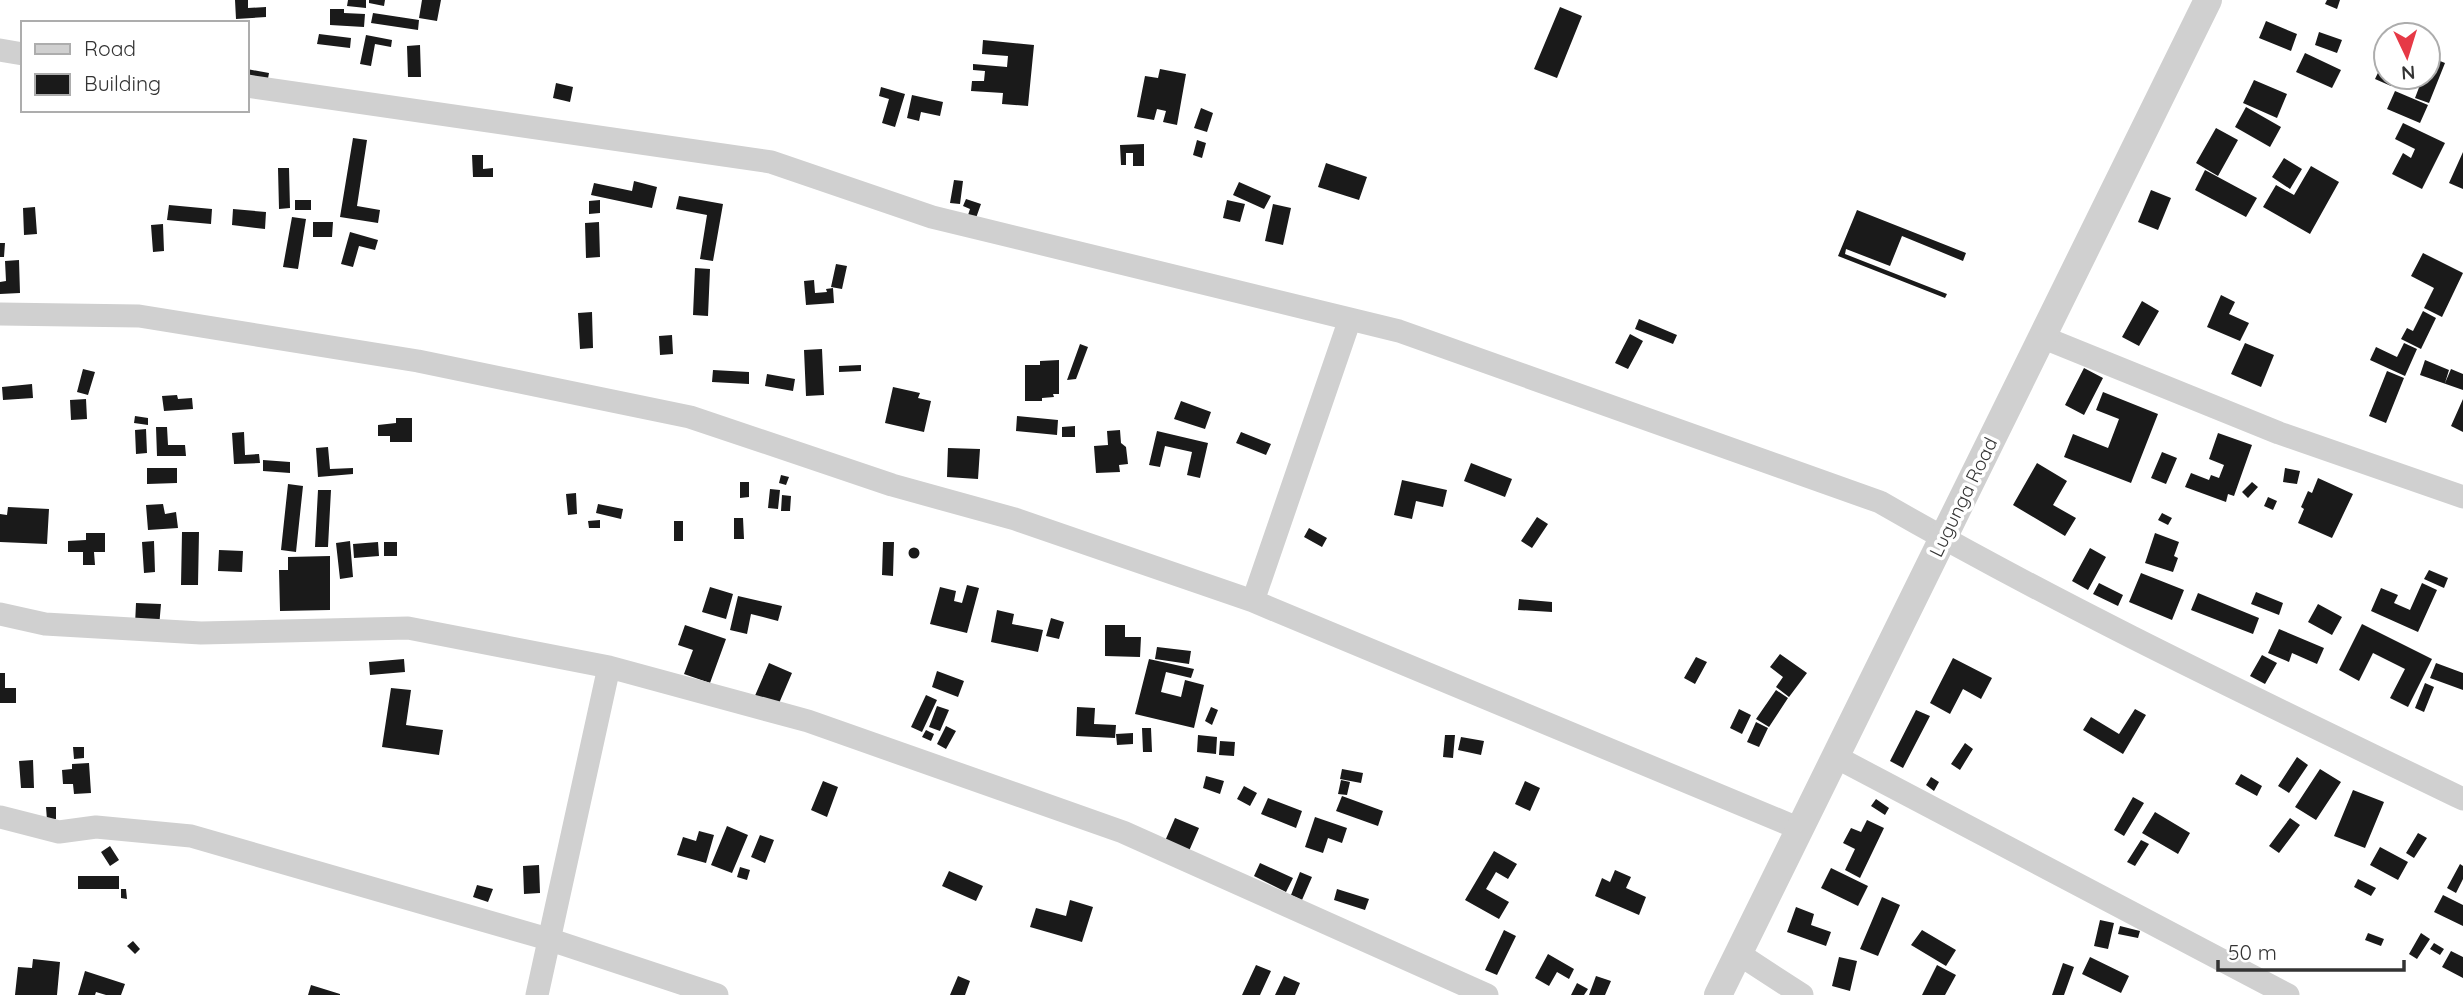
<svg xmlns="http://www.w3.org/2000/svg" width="2463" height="995" font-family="Quicksand,sans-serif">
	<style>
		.building { fill: #1a1a1a }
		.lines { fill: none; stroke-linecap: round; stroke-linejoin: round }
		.minor { stroke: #d0d0d0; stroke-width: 23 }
		.tertiary { stroke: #d0d0d0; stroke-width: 28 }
		.labels { text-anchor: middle; stroke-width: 7; stroke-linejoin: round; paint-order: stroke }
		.street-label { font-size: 19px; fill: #333; stroke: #fff }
	</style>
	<rect width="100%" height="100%" fill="#fff"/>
	<path class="building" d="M235,0H248V8L266,7V17L236,19Z
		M348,0H366V8L347,6Z
		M369,0H385L384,6L369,3Z
		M422,0H441L437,21L419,18Z
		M2327,0H2340L2337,9L2325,4Z
		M1560,7L1582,16L1557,78L1534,69Z
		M330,9H344V13L365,14L364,27L330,25Z
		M373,13L419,20L418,30L371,23Z
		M2266,21L2297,34L2291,51L2259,38Z
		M2319,32L2342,40L2337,53L2315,45Z
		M319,34L351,38L350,48L317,44Z
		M366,35L392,40L391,47L375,44L371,66L360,64Z
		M983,40L1034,45L1028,106L1002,104L1003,93L971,91L972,81H984L985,71L973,70V64L1007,67L1008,56L982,54Z
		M420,45L421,77H408L407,46Z
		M2305,53L2341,70L2332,88L2296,72Z
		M2386,56V77H2395L2391,86L2375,79Z
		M2430,57L2445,63L2429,103L2415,98L2423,77H2428Z
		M247,69L269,73L267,84L247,81Z
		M1160,69L1186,74L1177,125L1163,122L1166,111L1157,109L1154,120L1137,117L1145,76L1158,78Z
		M2254,80L2287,94L2277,118L2243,103Z
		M556,83L573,87L570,102L553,98Z
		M881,87L905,94L895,127L882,123L889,99L879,96Z
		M2395,91L2428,105L2420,123L2387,109Z
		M912,95L943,102L940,116L921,112L919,121L907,118Z
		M2246,107L2281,127L2270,147L2235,127Z
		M1201,108L1213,113L1207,132L1194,128Z
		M2403,123L2445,143L2422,189L2392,174L2403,153L2411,158L2415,149L2395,139Z
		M2216,128L2238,140L2218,176L2196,163Z
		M353,138L367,140L357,206L380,210L378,223L340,217Z
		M1197,140L1206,143L1202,158L1193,155Z
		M1144,144V166H1133V153H1126V165H1121L1120,145Z
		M2463,152V189L2449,183Z
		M472,155H483V169L493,168V177H473Z
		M2284,158L2302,169L2290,189L2272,177Z
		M1326,163L1367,177L1359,200L1318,187Z
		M2311,166L2339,182L2310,234L2263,207L2276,185L2294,195Z
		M278,168H289L290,208L279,209Z
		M2205,170L2257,198L2246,217L2195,190Z
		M954,180L963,181L960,204L950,203Z
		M634,181L657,187L652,208L591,195L594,183L632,191Z
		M1239,182L1271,196L1264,209L1233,195Z
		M2151,190L2171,198L2158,230L2138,222Z
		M679,196L723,204L713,261L700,259L707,215L676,209Z
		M966,199L981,204L976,218L968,215L970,209L963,206Z
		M295,200H311V210H295Z
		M600,200V213L589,214V201Z
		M1227,200L1245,204L1240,222L1223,218Z
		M1273,204L1291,208L1283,245L1265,241Z
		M169,205L212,209L211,224L167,220Z
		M35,207L37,234L24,235L23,208Z
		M233,209L266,212L265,229L232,225Z
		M1857,210L1966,253L1963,261L1902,236L1890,266L1846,249L1845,254L1947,294L1945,298L1838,256Z
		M292,217L306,219L298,269L283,267Z
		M313,222H333L332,237H313Z
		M599,222L600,257L586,258L585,223Z
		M163,224L164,251L153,252L151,225Z
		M350,232L378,240L375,250L359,246L353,267L341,264Z
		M0,243H5L4,257H0Z
		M2423,253L2463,273L2442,317L2424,308L2434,288L2411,276Z
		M19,260L20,293L0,294V282L6,281L5,261Z
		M836,264L847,266L842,289L831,287Z
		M695,268L710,269L708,316L693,315Z
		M814,280L815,293L827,292L826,289L833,288L834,303L806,305L804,281Z
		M2221,295L2235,302L2229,314L2249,323L2240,341L2207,327Z
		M2142,301L2159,311L2139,346L2122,337Z
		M2423,311L2436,318L2421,349L2401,339L2407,328L2413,331Z
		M592,312L593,348L580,349L578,313Z
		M1639,319L1677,335L1673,344L1635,329Z
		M1630,334L1643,341L1628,369L1615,363Z
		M672,335L673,354L660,355L659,336Z
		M2245,343L2274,355L2261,387L2231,374Z
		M2404,343L2417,349L2405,376L2370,360L2376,347L2397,357Z
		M1080,344L1088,347L1076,379L1067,380Z
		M822,349L824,395L806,396L804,350Z
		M1059,360V394H1053L1054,397L1042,398V401H1025V365H1040V361Z
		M2425,360L2449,370L2445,383L2451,369L2463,374V390L2420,375Z
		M861,365V371L839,372V366Z
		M2084,368L2103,378L2084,415L2065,405Z
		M83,369L95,372L88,395L77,392Z
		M713,370L749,372V384L712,382Z
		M2387,371L2404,378L2386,423L2369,416Z
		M767,374L795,379L793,391L765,386Z
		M32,384L33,398L3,400L2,387Z
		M893,387L920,393L918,398L931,401L924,432L885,423Z
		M2103,392L2158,414L2131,483L2064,457L2073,434L2108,448L2119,419L2096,410Z
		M177,395L178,399L192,398L193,409L164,411L162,396Z
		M86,399L87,419L71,420L70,400Z
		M2463,399V432L2451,426Z
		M1181,401L1211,412L1205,429L1174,419Z
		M135,416L148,418V425L134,423Z
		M1017,416L1058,420L1057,435L1016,431Z
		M396,418H412V442H390V436H378V425L396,423Z
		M1075,426V437H1062V427Z
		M156,427H167L168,445H185L186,456H157Z
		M146,429L147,453L136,454L135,430Z
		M1120,430L1121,443L1126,447L1128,464L1119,465L1120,472L1096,473L1094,446L1108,445L1107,431Z
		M1157,431L1208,443L1200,478L1187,475L1192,452L1165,446L1160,467L1149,465Z
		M244,432L245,455L259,454L260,463L234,464L232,433Z
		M1241,432L1271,444L1266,455L1236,443Z
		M2218,433L2252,445L2234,496L2228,494L2226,502L2185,487L2191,473L2209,480L2211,475L2219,478L2224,465L2209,459Z
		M328,447L330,469L353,468V474L318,477L316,448Z
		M948,448L980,449L978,479L947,477Z
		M2162,452L2177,458L2166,484L2151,478Z
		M263,460L290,462V473L263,471Z
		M1471,463L1512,479L1505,497L1464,481Z
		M2037,463L2067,481L2053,505L2076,518L2065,536L2013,505Z
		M147,468H177V483L147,484Z
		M2285,468L2300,471L2297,484L2283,482Z
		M781,475L789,477L786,485L779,483Z
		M2318,478L2353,494L2332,538L2298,523L2304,509L2301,507L2308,491L2312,493Z
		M1402,480L1447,490L1443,507L1416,501L1412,519L1394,515Z
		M740,482H749V497L740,498Z
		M2252,482L2258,487L2248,498L2242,492Z
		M288,484L303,486L296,552L281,550Z
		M770,489L780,490L778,509L768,508Z
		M318,490H331L328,547H315Z
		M576,493L577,514L568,515L566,494Z
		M782,495L791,496L790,511H781Z
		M2268,497L2277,501L2273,510L2264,506Z
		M163,504L165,514L176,512L178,528L148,530L146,505Z
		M598,504L623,509L621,519L596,513Z
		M8,507L49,509L47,544L0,542V514L7,515Z
		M2162,513L2172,518L2168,525L2158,520Z
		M1537,517L1548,524L1532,548L1521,541Z
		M734,518H743L744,539H734Z
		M600,520V528H589L588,521Z
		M674,521H683V541H674Z
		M1309,528L1327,538L1322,547L1304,537Z
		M182,532H199L198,585H181Z
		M86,533H105V552H94L95,565H83V552H68V541L86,540Z
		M2155,533L2179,542L2174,556L2178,558L2173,572L2145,563Z
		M154,541L155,572L144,573L142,542Z
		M350,541L353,577L340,579L336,543Z
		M378,542L379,556L354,558L353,544Z
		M384,542H397V556H384Z
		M883,542H894L893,576L882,575Z
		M908.5 553a5.5 5.5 0 1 1 11 0a5.5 5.5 0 1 1-11 0Z
		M2090,548L2106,557L2088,590L2072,581Z
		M219,550L243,551L242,572L218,571Z
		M330,556V610L280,611L279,570H288V557Z
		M2429,570L2448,578L2444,588L2424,579Z
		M2141,573L2184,590L2172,620L2129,602Z
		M2099,583L2123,595L2118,606L2093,594Z
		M2422,583L2437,590L2418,632L2371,611L2381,588L2398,595L2394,603L2410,610Z
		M967,585L979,588L967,633L930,624L940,587L956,591L954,601L962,603Z
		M710,587L733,594L726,619L702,612Z
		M2256,592L2283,603L2279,615L2251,604Z
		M2198,593L2259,618L2253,634L2191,610Z
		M738,596L782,606L778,621L751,614L747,634L730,630Z
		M1519,599L1552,602V612L1518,610Z
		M136,603L161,604L159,627L135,625Z
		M2318,604L2342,617L2332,635L2308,622Z
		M997,610L1014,614L1012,624L1043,630L1038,652L991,642Z
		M1051,618L1064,622L1059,639L1046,636Z
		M2362,624L2432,659L2408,707L2390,698L2405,669L2373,653L2359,681L2339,670Z
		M685,625L726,639L710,683L684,674L693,650L678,645Z
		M1105,625H1125V637H1141L1140,657L1105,656Z
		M2279,629L2324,648L2317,664L2292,653L2289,662L2268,653Z
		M1157,647L1191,651L1189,664L1155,659Z
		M1780,654L1807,673L1789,697L1776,687L1783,677L1770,667Z
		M2262,655L2277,663L2265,684L2250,676Z
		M1696,657L1707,662L1695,684L1684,678Z
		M1953,658L1992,678L1981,699L1963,689L1950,714L1930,703Z
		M404,659L405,672L370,675L369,662Z
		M1149,659L1194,669L1191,678L1166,672L1161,692L1181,697L1185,680L1204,685L1194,728L1135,714Z
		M769,663L792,673L777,708L754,698Z
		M2436,663L2463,673V690L2430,678Z
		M937,671L964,681L958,697L932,687Z
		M0,673H5V688H16V703H0Z
		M2425,683L2434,687L2424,712L2415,708Z
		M391,688L411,690L406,725L443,730L439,755L382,747Z
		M1776,690L1788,698L1769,727L1756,719Z
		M926,695L937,700L922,732L911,727Z
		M937,706L949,710L940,731L929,727Z
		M1077,707L1095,708L1094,724L1116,725L1115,738L1076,736Z
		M1211,707L1218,710L1212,725L1205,721Z
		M1739,709L1751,715L1742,734L1730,728Z
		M2135,709L2146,715L2123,754L2083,730L2091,717L2119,734Z
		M1916,710L1930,716L1903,768L1890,761Z
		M1756,722L1768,728L1759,747L1747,742Z
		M946,726L956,731L946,749L937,744Z
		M1142,728H1151L1152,752H1143Z
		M926,730L934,734L931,741L922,737Z
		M1133,733V744L1117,745L1116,734Z
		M1198,735L1217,737L1216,754L1197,752Z
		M1445,735H1455L1453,758L1443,757Z
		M1461,737L1484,741L1481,755L1458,750Z
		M1220,741L1235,742L1234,756L1219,755Z
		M1965,743L1973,749L1960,770L1951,764Z
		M73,747H84V758L74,759Z
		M2297,757L2308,765L2289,793L2278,786Z
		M33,760L34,788H21L19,761Z
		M89,763L91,793L74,794L73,784H63L62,770L72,769V764Z
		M1342,769L1363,773L1361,783L1340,779Z
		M2320,769L2341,782L2316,820L2295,807Z
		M2241,774L2262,786L2257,796L2235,784Z
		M1206,776L1224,781L1220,794L1203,788Z
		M1931,777L1939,782L1934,791L1926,785Z
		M1341,780L1350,782L1347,795L1338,794Z
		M823,781L838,787L827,817L811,810Z
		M1525,781L1540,788L1530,811L1515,804Z
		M1244,786L1257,793L1250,806L1237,799Z
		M2353,790L2384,802L2365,848L2334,836Z
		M1342,796L1383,811L1378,826L1336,811Z
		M2133,797L2144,803L2124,836L2114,830Z
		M1268,798L1302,811L1296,828L1261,814Z
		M1876,799L1889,808L1885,815L1871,806Z
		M46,807H56V819L47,820Z
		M2155,812L2190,833L2178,854L2142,833Z
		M1315,817L1347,828L1342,843L1328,838L1323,853L1305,847Z
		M1175,818L1199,828L1189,851L1165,841Z
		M2290,818L2300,825L2279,853L2269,846Z
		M1867,820L1884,828L1860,878L1845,870L1855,849L1843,843L1851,828L1861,832Z
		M727,826L748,835L732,873L711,865Z
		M699,831L714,835L706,863L677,855L683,837L696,841Z
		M2418,833L2427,838L2414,858L2406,853Z
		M760,835L774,840L765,863L751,857Z
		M2141,840L2149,844L2135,866L2127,862Z
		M110,846L119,860L110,866L101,852Z
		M2380,847L2408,862L2398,880L2370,865Z
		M1494,851L1517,864L1508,879L1496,872L1486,889L1509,902L1499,919L1465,900Z
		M1260,863L1293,878L1286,892L1254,876Z
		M2460,864L2463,866V879L2456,893L2447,888Z
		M539,865L540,893L524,894L523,866Z
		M740,867L750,870L747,880L737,877Z
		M1831,868L1868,886L1858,906L1821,888Z
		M1615,870L1631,877L1626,888L1646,897L1639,915L1595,896L1602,878L1610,882Z
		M949,871L983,886L976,901L942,886Z
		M1300,872L1312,877L1302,900L1291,895Z
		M78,876H119V889H78Z
		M2358,879L2376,888L2371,896L2354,887Z
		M477,885L493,889L488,902L473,897Z
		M121,889H126L127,899L121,898Z
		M1337,889L1369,899L1365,910L1334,900Z
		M2443,895L2463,905V926L2434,912Z
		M1882,897L1900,905L1878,956L1860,949Z
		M1070,900L1093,907L1082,942L1030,927L1036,908L1066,916Z
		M1796,907L1814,914L1811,925L1831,932L1826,946L1787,932Z
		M2100,920L2114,923L2108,949L2094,946Z
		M2120,926L2140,931L2138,938L2118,934Z
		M1504,930L1516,936L1497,975L1485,970Z
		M1922,930L1956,950L1946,966L1911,945Z
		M2368,933L2384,939L2381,946L2365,940Z
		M2421,933L2430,939L2417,959L2409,954Z
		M133,941L140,949L135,954L127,946Z
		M2434,943L2444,949L2440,955L2430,949Z
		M2451,951L2463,957V978L2442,967Z
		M1548,954L1574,969L1569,979L1557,972L1549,986L1535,978Z
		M1839,957L1857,961L1850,991L1832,986Z
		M2090,957L2129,976L2121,993L2082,974Z
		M33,959L60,962L57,995H15L18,967L32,968Z
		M2063,963L2074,967L2064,995H2052Z
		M1256,965L1271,971L1260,995H1242Z
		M1937,965L1956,975L1945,995H1922Z
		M85,971L125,984L121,995H106L96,992L95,995H78Z
		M958,976L970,981L965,995H950Z
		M1284,976L1300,983L1295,995H1275Z
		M1596,976L1611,981L1605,995H1589Z
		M1577,983L1588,989L1584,995H1571Z
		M311,985L340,994V995H308Z"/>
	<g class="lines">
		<path class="minor" d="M0,50L23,54
			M247,86L771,162L932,217L1399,331L1880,502C2069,611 2267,704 2463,799
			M0,314L139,316L418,361L690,417L892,485L1015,519L1253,601L1800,829
			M2042,337L2279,433L2463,497
			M1253,601L1350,319
			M0,614L45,624L201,633L408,628L609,667L808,721L1123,832L1487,995
			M1836,757L2288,995
			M0,817L59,832L96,827L191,836L548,939L717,995
			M1739,954L1802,995
			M537,995L609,667"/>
		<path class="tertiary" d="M1718,995L2208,0"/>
	</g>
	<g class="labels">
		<g class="street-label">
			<text transform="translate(1963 497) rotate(-64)" y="7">Lugunga Road</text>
		</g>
	</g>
	<rect x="21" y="21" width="228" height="91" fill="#ffffff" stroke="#adadad" stroke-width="2"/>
	<rect x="35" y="44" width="35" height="10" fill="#d0d0d0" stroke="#adadad" stroke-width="2"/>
	<text x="84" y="56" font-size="21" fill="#333333">Road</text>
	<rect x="35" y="74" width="35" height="21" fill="#1a1a1a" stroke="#adadad" stroke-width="2"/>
	<text x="84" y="91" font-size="21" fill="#333333">Building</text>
	<g transform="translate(2407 56) rotate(176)"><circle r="33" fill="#ffffff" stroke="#adadad" stroke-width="2"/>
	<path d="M0-5L12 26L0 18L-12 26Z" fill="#e63946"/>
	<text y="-10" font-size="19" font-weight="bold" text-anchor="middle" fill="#333333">N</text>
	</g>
	<path d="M2218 960v10h186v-10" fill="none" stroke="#333333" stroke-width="3.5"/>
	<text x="2228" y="960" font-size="21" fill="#333333" stroke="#ffffff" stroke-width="5" paint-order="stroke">50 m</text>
</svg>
